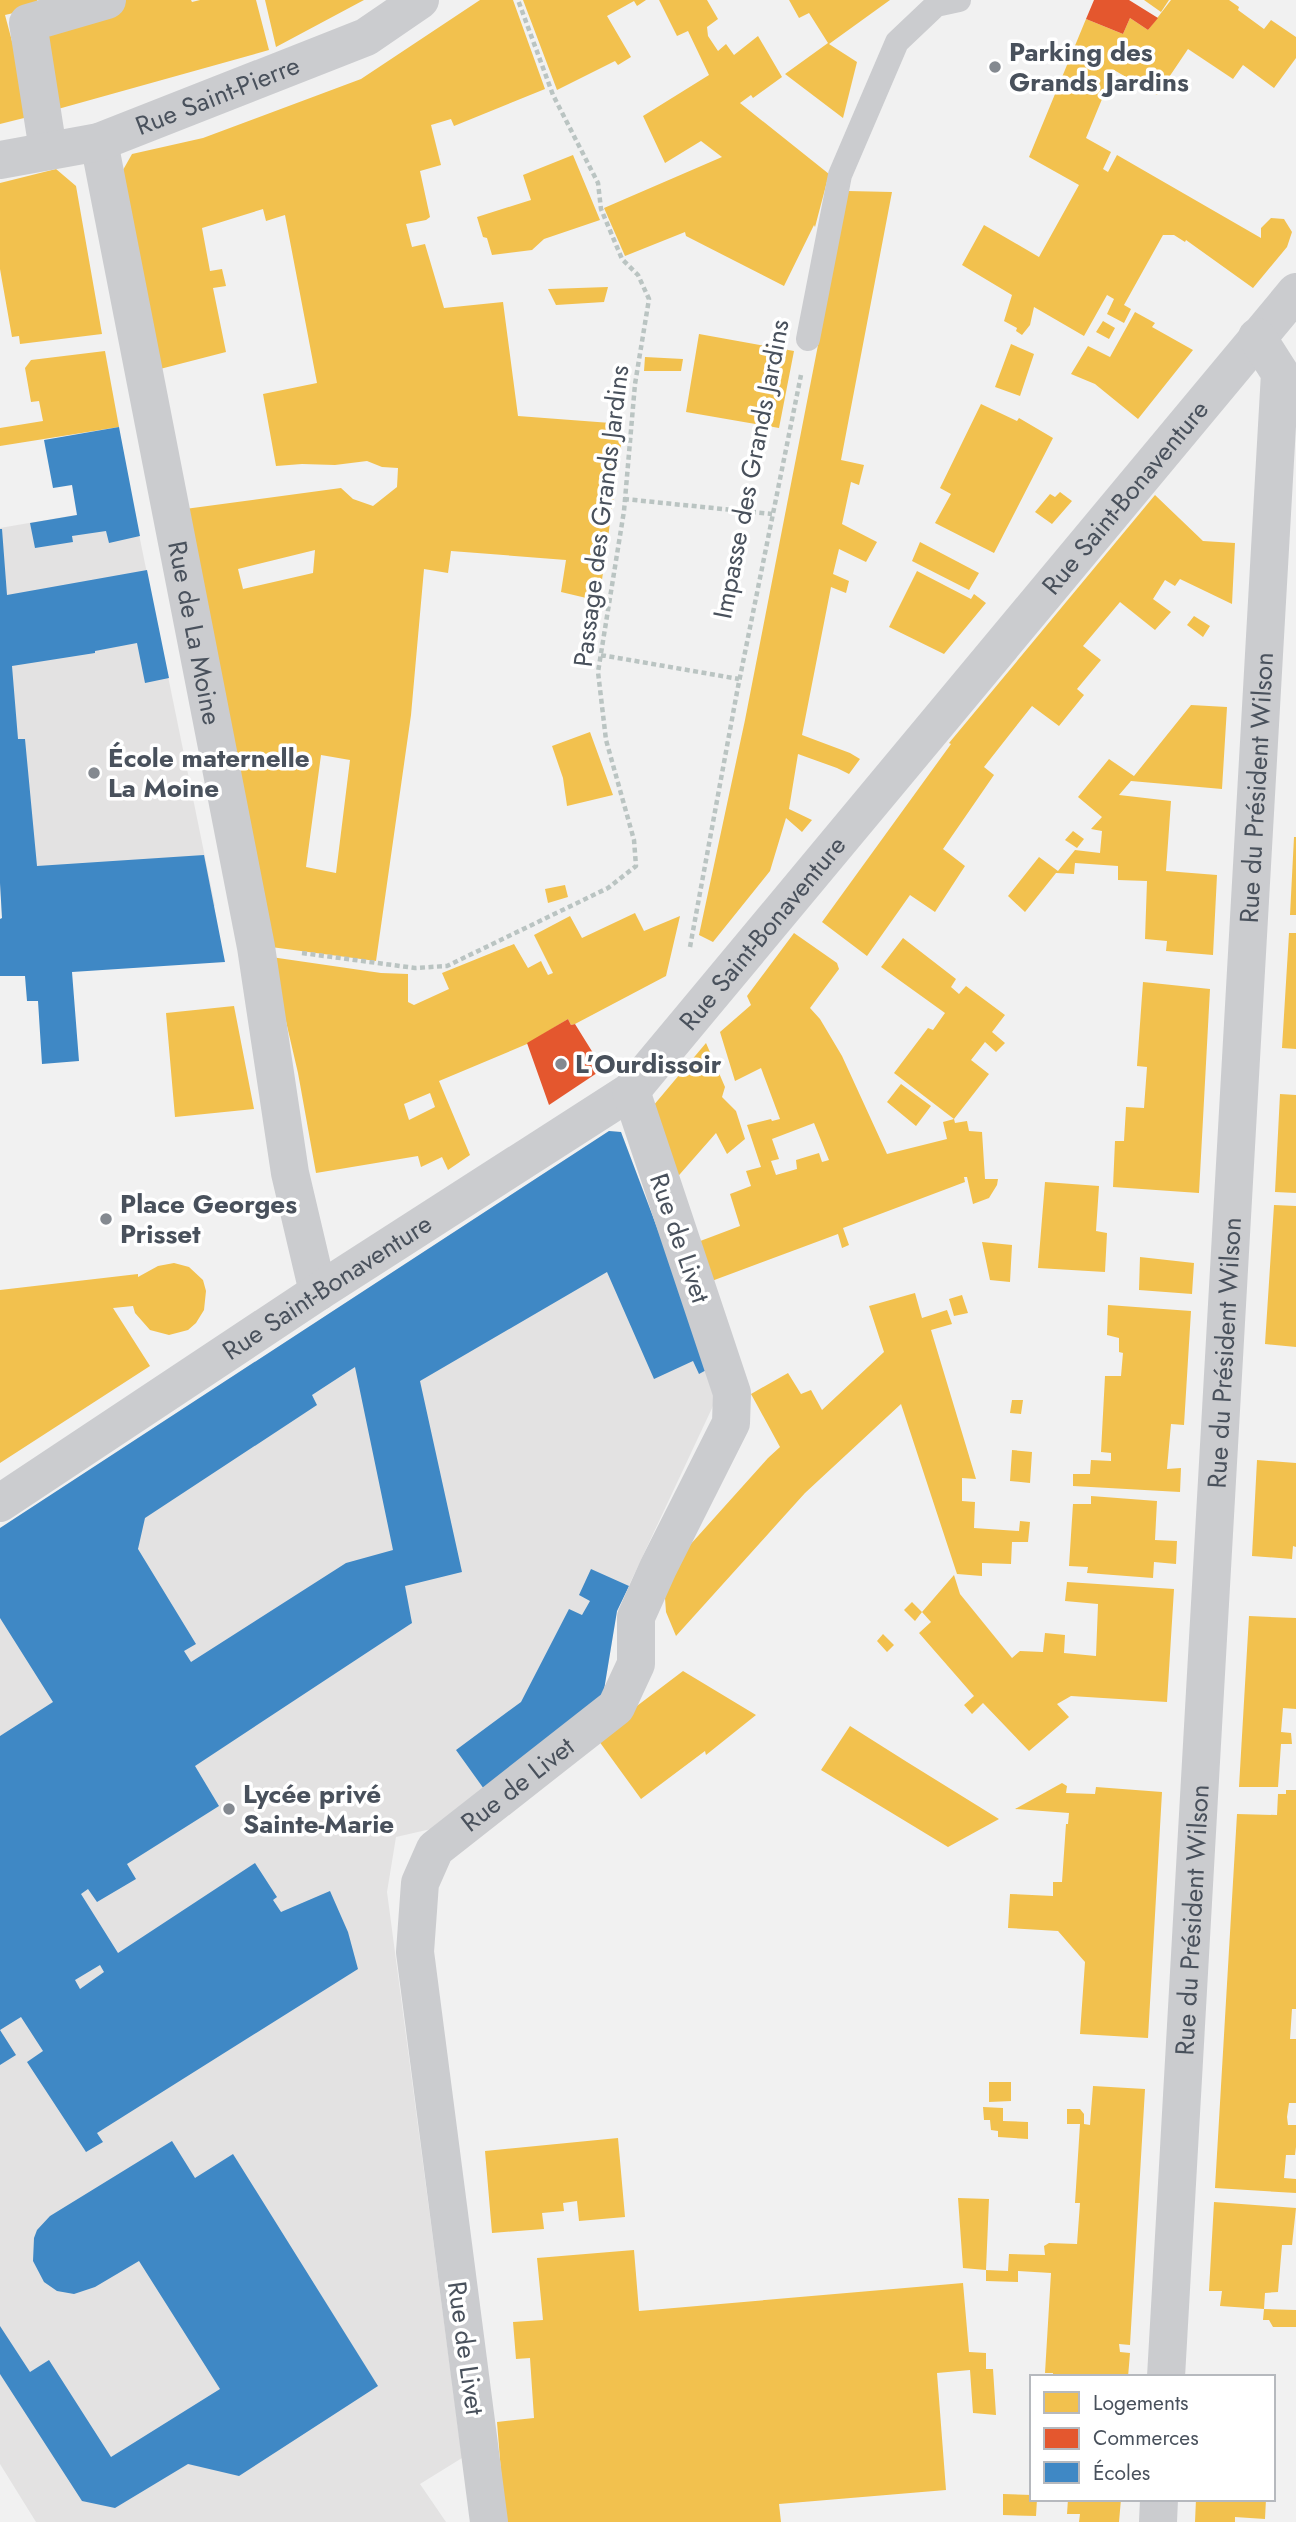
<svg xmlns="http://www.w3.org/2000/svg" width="1296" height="2522" font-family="Jost,sans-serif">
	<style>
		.education { fill: #e3e2e2 }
		.homes { fill: #f2c14e; fill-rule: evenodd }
		.shops { fill: #e4572e }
		.schools { fill: #3f88c5; fill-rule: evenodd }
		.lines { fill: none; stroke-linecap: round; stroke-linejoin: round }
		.path { stroke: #bac4c2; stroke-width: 4.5; stroke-dasharray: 5 3.5; stroke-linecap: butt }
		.service { stroke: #cbcccf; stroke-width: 24 }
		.minor { stroke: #cbcccf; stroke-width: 38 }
		.poi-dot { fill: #848990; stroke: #fff; stroke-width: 2.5 }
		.labels { text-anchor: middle; stroke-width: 7; stroke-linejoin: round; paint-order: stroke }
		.poi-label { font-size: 26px; font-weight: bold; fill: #49515c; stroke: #fff; text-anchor: start }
		.street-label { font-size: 26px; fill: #49515c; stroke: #fff }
	</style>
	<rect width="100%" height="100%" fill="#f1f1f1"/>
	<path class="education" d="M133,505L215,906L2,920L0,883V528Z
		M609,1131L621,1132L720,1391L617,1611L603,1696L431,1829L396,1837L387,1892L462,2458L420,2484L446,2522H36L0,2464V1528Z"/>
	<path class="homes" d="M0,0H37L39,7L5,15L32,116L0,124Z
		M117,0H191L192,2L200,0H256L269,50L58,109L41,33Z
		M265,0H364L276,47Z
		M480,0H513L545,89L454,126L451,119L431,125L441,165L420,171L430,217L426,220L406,224L412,247L425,244L444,308L503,302L518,416L624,424L599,601L561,592L566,560L451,551L448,573L424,569L411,715L376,961L271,947L185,509L341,488L353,499L373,506L397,487L398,468L382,467L367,461L335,465L302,464L276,466L263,394L317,383L285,215L266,221L263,209L202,228L210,271L222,269L226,286L213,288L226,352L160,369L123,170L132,154L203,138L361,79ZM315,550L313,573L243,589L238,569ZM321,755L350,760L336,873L306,867Z
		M523,0H646L637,6L634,1L607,16L631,57L618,65L615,61L557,90Z
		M659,0H707L718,19L707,27L708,36L718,51L726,44L734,55L758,36L782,77L753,98L751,95L740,103L829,174L815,227L814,225L784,286L686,236L685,232L625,256L604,208L722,157L701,141L665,163L643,116L709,75L688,31L677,36Z
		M789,0H890L829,44L857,62L843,118L785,74L828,43L809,13L799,18Z
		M1144,0H1169L1161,12Z
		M1171,0H1229L1239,7L1238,10L1264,29L1271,20L1296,37V58L1274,88L1243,65L1233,79L1188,49L1157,95L1114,70L1086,138L1111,152L1103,169L1108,172L1117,155L1261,238V228L1271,218L1284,219L1292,232L1287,247L1253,288L1186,240L1185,242L1174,235H1163L1124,305L1131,309L1124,323L1107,314L1114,299L1107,295L1084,336L1034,307L1030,325L1022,335L1016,331L1017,328L1004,321L1012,295L962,265L984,225L1039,257L1079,185L1029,157L1086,19L1123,34L1130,18L1148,30Z
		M573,155L600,220L544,239L532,250L492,255L487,238L483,237L477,217L531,200L523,175Z
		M56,169L76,186L102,334L20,344L19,336L12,337L0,269V183Z
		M848,191L892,192L841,460L864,465L859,485L851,482L842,524L877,542L866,562L839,549L833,574L849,581L846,593L831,587L802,735L850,753L860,759L849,774L837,768L798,754L789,809L812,820L802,832L786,818L770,871L713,942L699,935L745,720Z
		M608,287L604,302L556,305L548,289Z
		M1135,312L1155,323L1152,327L1193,350L1138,419L1095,384L1071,374L1088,346L1110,357Z
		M1103,321L1115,328L1109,339L1096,332Z
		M699,334L794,351L779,428L686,412Z
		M1011,344L1034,354L1020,396L995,387Z
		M105,351L119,427L0,446V428L43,421L39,401L31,402L25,368L31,360Z
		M645,357L683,359L681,371H644Z
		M981,404L1017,421L1019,418L1053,438L994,553L935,523L951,494L940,488Z
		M1060,492L1072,501L1052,524L1035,512L1050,494L1055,497Z
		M1155,495L1203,541L1235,543L1232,604L1180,579L1175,586L1165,580L1153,599L1171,612L1155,630L1120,602L1083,646L1101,660L1077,689L1084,695L1059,726L1032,706L984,767L994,775L943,849L965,866L935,912L910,895L867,956L822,922L951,744L949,743Z
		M920,542L979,573L969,590L912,561Z
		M917,571L971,599L974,594L986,603L944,654L889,627Z
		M1194,616L1210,626L1203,637L1187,625Z
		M1191,705L1227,707L1222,789L1131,781L1119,795L1171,801L1166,871L1217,875L1213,955L1166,951L1167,941L1145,939L1147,881L1118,880V866L1075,863L1074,874L1056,873L1025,912L1008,896L1039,857L1058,871L1075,850L1100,853L1102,831L1091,829L1102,817L1078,797L1109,759L1134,776Z
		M590,732L613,795L567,806L563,778L552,746Z
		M1073,831L1084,839L1077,848L1065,840Z
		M1294,837H1296V915H1290Z
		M565,885L568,897L548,903L545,889Z
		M635,913L644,931L680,916L666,976L575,1024L571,1025L568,1019L527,1044L439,1081L470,1155L448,1170L442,1157L421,1167L418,1156L316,1173L298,1073L271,957L381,973L408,974V1002L414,1005L449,989L442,973L514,944L528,968L541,961L548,975L553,973L534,935L570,916L582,938ZM430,1093L435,1107L409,1120L404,1104Z
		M794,933L837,963L839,969L810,1008L820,1019L842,1056L887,1154L947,1139L943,1122L954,1119L894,1073L928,1028L933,1030L945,1013L881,967L903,938L956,979L951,987L959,994L966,986L1005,1015L992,1032L1005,1043L996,1052L985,1042L971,1060L989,1074L954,1119L955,1123L967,1121L969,1131L982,1132L985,1179H998L997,1185L989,1198L973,1204L967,1177H964L965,1182L843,1228L849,1245L842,1248L838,1234L709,1282L695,1243L740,1226L730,1194L751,1186L746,1171L761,1167L747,1125L771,1119L772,1121L780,1119L761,1068L735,1081L720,1032L751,1005L747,996ZM814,1123L829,1160L822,1162L819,1153L796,1160L797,1169L776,1175L771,1161L779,1159L772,1139Z
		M1289,933H1296V1049L1282,1048Z
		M1143,982L1210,989L1199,1193L1113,1187L1115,1141H1124L1126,1107L1144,1108L1147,1067L1137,1066Z
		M234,1006L254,1109L175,1117L166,1013Z
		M706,1043L725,1087L722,1097L736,1111L745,1139L727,1154L716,1133L673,1182L648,1112Z
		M901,1084L931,1106L916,1126L887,1102Z
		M1280,1094L1296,1095V1193L1275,1192Z
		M1045,1182L1099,1186L1096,1231L1107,1233L1105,1272L1038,1268Z
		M1274,1205L1296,1206V1347L1265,1344Z
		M982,1242L1012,1245L1010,1282L990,1280Z
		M1140,1257L1194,1263L1192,1294L1139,1290Z
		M174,1263L189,1267L203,1280L206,1291L204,1310L196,1323L188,1330L169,1335L150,1330L135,1313L133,1306L113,1308L150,1366L0,1463V1290L138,1274V1277L158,1266Z
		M915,1293L922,1318L947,1310L952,1324L931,1330L976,1479L962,1478V1501L975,1502L974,1528L1019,1531L1020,1521L1030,1522L1028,1542H1012L1011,1564L982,1563V1576L957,1574L901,1404L805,1493L676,1636L666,1612L665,1598L672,1565L768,1458L780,1447L751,1394L788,1373L801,1394L811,1390L822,1410L884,1352L869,1306Z
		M962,1295L968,1313L954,1316L949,1299Z
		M1108,1305L1191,1311L1184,1425L1171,1424L1167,1469L1181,1468L1180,1492L1073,1486V1474H1090L1091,1460L1111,1461V1453L1101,1452L1105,1376H1121L1123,1353L1119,1352V1338L1107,1335Z
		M1012,1400H1023L1021,1414L1010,1413Z
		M1012,1450L1032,1452L1030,1483L1010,1481Z
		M1257,1460L1296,1463V1547L1293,1546L1292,1559L1252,1556Z
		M1091,1496L1157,1501L1155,1540L1177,1541L1176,1564L1154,1562L1153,1578L1087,1573L1088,1567L1069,1566L1073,1504H1091Z
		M954,1575L960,1594L1012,1658L1020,1651L1043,1652L1045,1633L1065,1635L1064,1653L1096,1656L1098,1604L1065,1601L1067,1582L1174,1589L1167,1702L1071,1696L1057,1704L1069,1717L1029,1751L983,1703L972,1714L964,1705L974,1696L919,1633L931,1622L922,1612Z
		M912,1602L922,1612L915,1621L904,1610Z
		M1249,1616L1296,1618V1709L1283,1708L1281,1732L1291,1733L1292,1744H1281L1278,1787H1239Z
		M883,1634L894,1645L887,1652L877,1641Z
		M683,1671L756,1715L706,1755L705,1751L641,1799L596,1737Z
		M850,1726L907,1762L999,1819L948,1847L821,1770Z
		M1062,1783L1067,1786L1066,1793L1095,1794L1096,1787L1162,1792L1148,2038L1080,2034L1085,1962L1058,1931L1008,1928L1010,1894L1053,1896V1882H1062L1066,1824H1068L1069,1813L1015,1809Z
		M1286,1790H1296V2009H1292L1290,2039H1296V2103H1289L1287,2117L1288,2125H1296V2147L1295,2155H1286L1284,2178L1296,2179V2193L1215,2188L1237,1814L1277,1815L1278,1794H1286Z
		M989,2082H1011V2101L989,2102Z
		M1093,2086L1145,2089L1130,2345L1119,2344L1120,2352L1130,2353L1128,2377H1053V2373H1045L1051,2273L1018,2271V2282L986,2281V2270L1008,2271L1009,2254L1045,2255L1044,2246L1049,2243L1077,2244L1080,2203H1075L1080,2124H1067V2109H1080L1084,2114V2124L1090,2125Z
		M983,2107L1003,2108V2121L1028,2122V2139L998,2137V2131L991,2130L990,2120H984Z
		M618,2138L625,2217L579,2221L577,2201L563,2203L564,2211L542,2213L544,2229L492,2233L485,2151Z
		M958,2198L989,2199L986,2270L963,2268Z
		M1214,2202L1296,2208L1292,2245H1282L1278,2292L1265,2293L1264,2309L1220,2306L1222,2291H1209Z
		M634,2250L639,2311L963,2283L969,2352L986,2353V2369H993L996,2415L973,2413L970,2370L937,2373L946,2490L779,2504L781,2522H505L497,2422L534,2418L530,2358L516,2359L513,2322L543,2320L537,2258Z
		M1264,2309L1296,2310V2327H1273L1269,2320H1263Z
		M1003,2494L1032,2495V2499H1037L1036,2516L1003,2515Z
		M1068,2499H1121L1119,2522H1079L1080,2514H1067Z
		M1196,2499H1266L1265,2519L1235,2517V2522H1195Z"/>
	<path class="shops" d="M1094,0H1129L1158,18L1148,30L1130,18L1123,34L1086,19Z
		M568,1019L571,1025L575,1024L603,1069L549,1105L527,1043Z"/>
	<path class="schools" d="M119,427L140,536L109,543L106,531L72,536L73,542L35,548L30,523L77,515L72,485L53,488L44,440Z
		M0,529H2L7,595L147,570L169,678L145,683L137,643L95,651V653L12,666L18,739H25L37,866L204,855L225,962L72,972L79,1061L42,1064L38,1001H27L25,976H0V919L2,918L0,883Z
		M609,1131L621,1132L710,1368L699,1374L693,1361L654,1379L607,1272L420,1381L462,1572L405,1586L412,1623L195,1766L219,1806L127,1864L136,1879L97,1902L88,1889L81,1894L118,1953L255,1863L277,1897L273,1900L281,1912L330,1891L348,1932L358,1969L97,2133L103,2142L86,2152L27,2062L43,2051L21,2017L0,2030L16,2055L0,2065V1736L53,1702L0,1618V1528ZM355,1367L393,1550L346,1563L191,1662L184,1651L196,1644L138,1549L145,1518L317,1405L312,1395ZM100,1965L104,1972L80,1989L75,1980Z
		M591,1569L629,1586L617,1611L603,1696L484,1789L456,1750L521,1702L569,1609L582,1615L590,1601L579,1595Z
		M172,2141L195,2178L233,2154L378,2386L239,2476L188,2464L115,2508L82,2501L0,2374V2326L30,2372L49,2360L111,2457L220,2389L139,2261L95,2287L74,2294L57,2291L44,2282L33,2261L34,2238L37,2230L50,2216Z"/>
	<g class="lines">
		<path class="path" d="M624,499L772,514
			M601,655L739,679
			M690,947L737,692L801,375
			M302,953L415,968L447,966L608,888L636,866L634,840L606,740L598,672L624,511L635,384L649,299L638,275L622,259L601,209L598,183L553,95L518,0"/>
		<path class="service" d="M808,339L840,175L897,42L936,5L959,0"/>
		<g class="minor">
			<path id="s1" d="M99,142L256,947L290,1173L318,1292"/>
			<path d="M48,150L28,23L107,0"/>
			<path id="s2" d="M0,160L99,142L366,37L420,0"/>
			<path id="s3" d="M0,1503L318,1292L631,1091L1296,292"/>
			<path id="s4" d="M1166,2377L1280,373L1257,337"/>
			<path id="s5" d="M489,2522L415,1952L420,1883L435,1849L616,1707L636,1664V1617L658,1568L731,1423L732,1393L631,1091"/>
			<path d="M1158,2522L1159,2499"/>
		</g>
	</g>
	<g class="poi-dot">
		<circle cx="995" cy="67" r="7"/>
		<circle cx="94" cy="773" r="7"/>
		<circle cx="561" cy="1064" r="7"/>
		<circle cx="106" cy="1219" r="7"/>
		<circle cx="229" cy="1809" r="7"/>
	</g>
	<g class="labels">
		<g class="poi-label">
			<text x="1009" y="61">Parking des<tspan x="1009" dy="30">Grands Jardins</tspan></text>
			<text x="108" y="767">École maternelle<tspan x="108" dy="30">La Moine</tspan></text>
			<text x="575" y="1073">L’Ourdissoir</text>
			<text x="120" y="1213">Place Georges<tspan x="120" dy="30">Prisset</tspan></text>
			<text x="243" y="1803">Lycée privé<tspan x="243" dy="30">Sainte-Marie</tspan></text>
		</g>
		<g class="street-label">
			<text dy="9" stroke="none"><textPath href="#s2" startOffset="228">Rue Saint-Pierre</textPath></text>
			<text transform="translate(751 469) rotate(-79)" y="9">Impasse des Grands Jardins</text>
			<text dy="9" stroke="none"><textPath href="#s3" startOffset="1526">Rue Saint-Bonaventure</textPath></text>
			<text transform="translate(601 516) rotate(-83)" y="9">Passage des Grands Jardins</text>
			<text dy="9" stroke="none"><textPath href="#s1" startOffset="500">Rue de La Moine</textPath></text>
			<text dy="9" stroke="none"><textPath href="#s4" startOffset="1592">Rue du Président Wilson</textPath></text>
			<text dy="9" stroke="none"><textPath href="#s3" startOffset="959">Rue Saint-Bonaventure</textPath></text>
			<text transform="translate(680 1238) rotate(71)" y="9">Rue de Livet</text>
			<text dy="9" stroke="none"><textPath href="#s3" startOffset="392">Rue Saint-Bonaventure</textPath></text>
			<text dy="9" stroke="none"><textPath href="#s4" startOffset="1026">Rue du Président Wilson</textPath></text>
			<text dy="9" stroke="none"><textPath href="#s5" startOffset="786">Rue de Livet</textPath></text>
			<text dy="9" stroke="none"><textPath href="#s4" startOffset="458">Rue du Président Wilson</textPath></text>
			<text transform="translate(466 2348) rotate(82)" y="9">Rue de Livet</text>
		</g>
	</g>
	<rect x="1030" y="2375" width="245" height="126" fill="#ffffff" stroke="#b6b9be" stroke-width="2"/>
	<rect x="1044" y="2392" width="35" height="21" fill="#f2c14e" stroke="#b6b9be" stroke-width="2"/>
	<text x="1093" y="2410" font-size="21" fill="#49515c">Logements</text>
	<rect x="1044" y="2428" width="35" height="21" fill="#e4572e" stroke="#b6b9be" stroke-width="2"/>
	<text x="1093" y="2445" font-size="21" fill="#49515c">Commerces</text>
	<rect x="1044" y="2462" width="35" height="21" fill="#3f88c5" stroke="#b6b9be" stroke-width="2"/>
	<text x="1093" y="2480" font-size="21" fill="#49515c">Écoles</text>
</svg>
